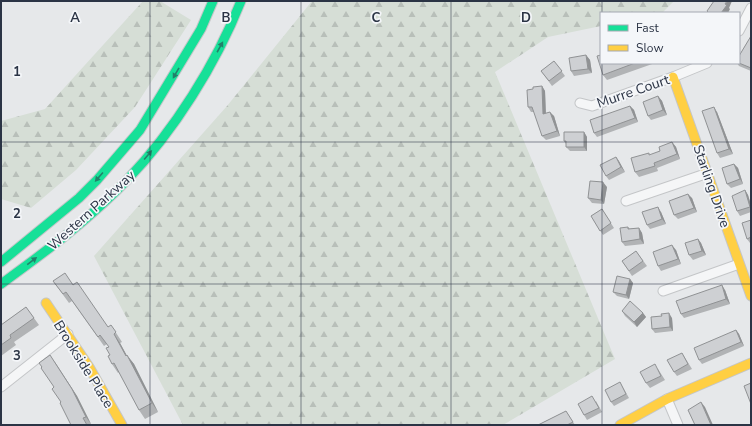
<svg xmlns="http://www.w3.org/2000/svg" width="752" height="426" font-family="'Nunito Sans',sans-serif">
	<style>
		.forest { fill: url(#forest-firs) }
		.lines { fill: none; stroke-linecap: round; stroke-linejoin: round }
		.street-casing { stroke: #c4c6c8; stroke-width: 11 }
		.fast-casing { stroke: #c4c6c8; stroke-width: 11 }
		.slow-casing { stroke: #c4c6c8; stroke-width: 11 }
		.street { stroke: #f5f6f7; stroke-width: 9 }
		.fast { stroke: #16e098; stroke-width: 9 }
		.slow { stroke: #ffcf43; stroke-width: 9 }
		.wall { fill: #b1b3b5 }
		.shaded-wall { fill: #909294 }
		.building { fill: #ced0d3; stroke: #909294 }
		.oneway { fill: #22816a }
		.grid { fill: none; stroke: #2b3445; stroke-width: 1; stroke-opacity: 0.55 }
		.labels { text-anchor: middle; stroke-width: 3.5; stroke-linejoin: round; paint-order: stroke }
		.street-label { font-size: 14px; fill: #2b3445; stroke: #f4f6f9 }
		.grid-label { font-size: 13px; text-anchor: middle; font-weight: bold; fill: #2b3445; stroke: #f4f6f9; stroke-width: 3.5; stroke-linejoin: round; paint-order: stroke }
	</style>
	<defs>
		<pattern id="forest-firs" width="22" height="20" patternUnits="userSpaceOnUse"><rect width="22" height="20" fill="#d6ded6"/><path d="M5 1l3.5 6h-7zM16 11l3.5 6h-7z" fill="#b8bfb9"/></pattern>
	</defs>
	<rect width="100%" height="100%" fill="#e6e8ea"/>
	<path class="forest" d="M143,1H160L191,20L135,107L76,170L31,208L1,199V121L45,109Z
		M312,1H674L662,13H601V26L548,37L495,72L615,359L503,425H183L94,256L227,106Z"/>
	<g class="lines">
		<g class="street-casing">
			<path id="street" d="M739,31L751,8
				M580,103L592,106L673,77L707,63
				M626,201L708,173
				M663,291L739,264
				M1,387L68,334
				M667,399L678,425"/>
		</g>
		<g class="fast-casing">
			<path id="fast" d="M1,262L79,198L97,180L140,130L201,29L213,1
				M1,284C45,252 90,219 127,180C174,131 216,64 241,1"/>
		</g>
		<g class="slow-casing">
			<path id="slow" d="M673,77L751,296
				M46,303L89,367L122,425
				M620,425L667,399L751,363"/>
		</g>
		<use href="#street" class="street"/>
		<use href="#fast" class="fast"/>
		<use href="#slow" class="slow"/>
	</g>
	<path class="wall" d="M751,36V71L739,66L737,63H739V56Z
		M586,55L590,60L592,73L574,76L571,71Z
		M554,61L565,76L552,86L541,71Z
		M601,63H655L607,80L603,75Z
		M542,86L545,91L546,113L554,116L560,136L546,140L542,136L534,112H531L528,107L533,89Z
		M658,96L662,101L667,115L651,120L648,116Z
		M630,106L634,110L638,122L597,137L594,133Z
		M717,112L733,154L720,158L717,153Z
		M584,132L587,137V151H570L566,147V144L564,141Z
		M672,142L676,147L680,159L657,168L658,171L639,177L635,172L660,151Z
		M616,157L625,172L609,180L606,176Z
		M734,164L738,168L743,184L731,188L727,184Z
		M607,187L604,204L592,203L588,198Z
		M745,190L748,195L751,205V212L740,216L737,211Z
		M692,198L697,212L678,219L674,215Z
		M602,209L614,228L603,235L591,216Z
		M661,212L666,224L650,229L647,225Z
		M751,220V243H750L747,239Z
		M628,227L630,229L639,228L642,233L644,244L625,246L622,242Z
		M698,239L701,243L706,255L693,260L689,255Z
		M676,250L681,264L661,271L658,266Z
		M636,251L647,266L632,276L622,261Z
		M630,279L633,283L629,299L617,296L613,292Z
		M53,281L73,285L108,327L111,325L122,342L120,343L127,356L134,364L158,412L145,419L139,410L119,372L118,373L112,364L109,347L107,344L104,346L72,301L69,303Z
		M725,290L730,304L684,318L681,314Z
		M26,307L39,325L14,342L16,345L1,356V325Z
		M622,311L643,313L646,317L637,327L625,316Z
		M672,318L673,331L655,333L652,329Z
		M736,330L739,334L744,346L702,364L699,360Z
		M682,353L692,369L677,376L674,372Z
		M55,362L77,396L91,424L88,425L61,402Z
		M658,369L665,380L650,388L646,383Z
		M620,382L629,398L614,406L611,402Z
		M596,401L602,412L587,420L584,415Z
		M566,411L575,425H538Z"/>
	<path class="shaded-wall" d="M727,1H732L729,8L730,9L728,13H721Z
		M586,55L590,60L592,73L588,69Z
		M542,86L545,91L546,119L543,114Z
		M658,96L662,101L667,115L663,110Z
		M630,106L634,110L638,122L635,118Z
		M714,107L717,112L733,154L729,149Z
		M550,112L554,116L560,136L557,131Z
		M584,132L587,137V151L584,147Z
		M672,142L676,147L680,159L677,154Z
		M616,157L619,161L625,172L621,167Z
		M734,164L738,168L743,184L740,179Z
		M603,182L607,187L604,204L601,200Z
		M745,190L748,195L751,205V209L750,207Z
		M688,194L692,198L697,212L694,208Z
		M658,207L661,212L666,224L662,219Z
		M639,228L642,233L644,244L640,239Z
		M698,239L701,243L706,255L702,251Z
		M672,245L676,250L681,264L678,259Z
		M630,279L633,283L629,299L626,295Z
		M722,285L725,290L730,304L726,299Z
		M643,313L646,317L637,327L634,322Z
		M669,313L672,318L673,331L670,327Z
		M736,330L739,334L744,346L741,342Z
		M114,334L120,343L132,365L126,356Z
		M50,355L77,396L91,424L86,417Z
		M127,355L134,364L158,412L152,403Z
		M701,402L705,407L713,425H711Z"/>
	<path class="building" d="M714,1H727L725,4L727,5L721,13H709L707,11Z
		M751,36V68L739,63V56Z
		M586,55L588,69L571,71L569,58Z
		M601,55V63H635L603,75L597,56Z
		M554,61L562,71L549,81L541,71Z
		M542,86L543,114L550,112L557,131L542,136L532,107H528L527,90L533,89V87Z
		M658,96L663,110L648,116L643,102Z
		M630,106L635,118L594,133L590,120Z
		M714,107L729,149L717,153L702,111Z
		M564,132H584V147H566V141H564Z
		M672,142L677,154L654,163L655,166L635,172L631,158L649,153V155L660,151L659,147Z
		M616,157L621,167L606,176L600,165Z
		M734,164L740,179L727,184L722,168Z
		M590,181L603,182L601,200L588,198Z
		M745,190L750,207L737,211L732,196Z
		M688,194L694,208L674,215L669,201Z
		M658,207L662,219L647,225L642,212Z
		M602,209L611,223L600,231L591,216Z
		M751,220V237L747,239L742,223Z
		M628,227V229L639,228L640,239L622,242L620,228Z
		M698,239L702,251L689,255L685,243Z
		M672,245L678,259L658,266L653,252Z
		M636,251L643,261L629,271L622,261Z
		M65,273L73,285L77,282L108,327L111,325L116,332L114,334L126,356L127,355L152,403L139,410L114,363L112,364L108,356L110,355L106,348L109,347L100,335L98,337L66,292L63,294L53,281Z
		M617,276L630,279L626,295L613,292Z
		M722,285L726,299L681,314L676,301Z
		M630,301L643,313L634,322L622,311Z
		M26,307L34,318L10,335L11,338L1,345V325Z
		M669,313L670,327L652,329L651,317L662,316L661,314Z
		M736,330L741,342L699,360L694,348Z
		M682,353L688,364L674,372L667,360Z
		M50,355L72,389L86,417L83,418L87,425H71L60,403L61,402L52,389L54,387L41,368L42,367L39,363Z
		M655,364L661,376L646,383L640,372Z
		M620,382L626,394L611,402L605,390Z
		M751,383V404L744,386Z
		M592,396L599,408L584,415L578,404Z
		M701,402L711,425H695L688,410Z
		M566,411L573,422L567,425H538Z"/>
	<defs><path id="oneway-solid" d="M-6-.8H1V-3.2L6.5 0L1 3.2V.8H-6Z"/></defs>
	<g class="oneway">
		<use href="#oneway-solid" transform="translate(220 47) rotate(-61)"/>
		<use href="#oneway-solid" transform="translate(176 73) rotate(120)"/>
		<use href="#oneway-solid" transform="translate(148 155) rotate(-50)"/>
		<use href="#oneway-solid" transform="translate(99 177) rotate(131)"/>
		<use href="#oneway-solid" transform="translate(32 261) rotate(-37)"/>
	</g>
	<path class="grid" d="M150,1V425M301,1V425M451,1V425M602,1V13M602,63V425M1,142H751M1,284H751"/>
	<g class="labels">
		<g class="street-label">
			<text transform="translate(633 91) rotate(-19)" y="5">Murre Court</text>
			<text transform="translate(712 186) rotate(71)" y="5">Starling Drive</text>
			<text transform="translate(91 210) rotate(-42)" y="5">Western Parkway</text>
			<text transform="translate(84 364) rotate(58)" y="5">Brookside Place</text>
		</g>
	</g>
	<g class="grid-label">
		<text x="75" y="22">A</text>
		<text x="226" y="22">B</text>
		<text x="376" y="22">C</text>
		<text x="526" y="22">D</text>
		<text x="17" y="76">1</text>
		<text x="17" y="218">2</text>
		<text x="17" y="360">3</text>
	</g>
	<rect width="752" height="426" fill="none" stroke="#2b3445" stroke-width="4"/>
	<rect x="600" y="12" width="140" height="52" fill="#f4f6f9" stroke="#a4a8b1"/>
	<rect x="608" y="25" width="20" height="6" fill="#16e098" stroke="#a4a8b1"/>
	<text x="636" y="32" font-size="12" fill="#2b3445">Fast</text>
	<rect x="608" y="45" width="20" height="6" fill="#ffcf43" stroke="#a4a8b1"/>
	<text x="636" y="52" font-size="12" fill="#2b3445">Slow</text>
</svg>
